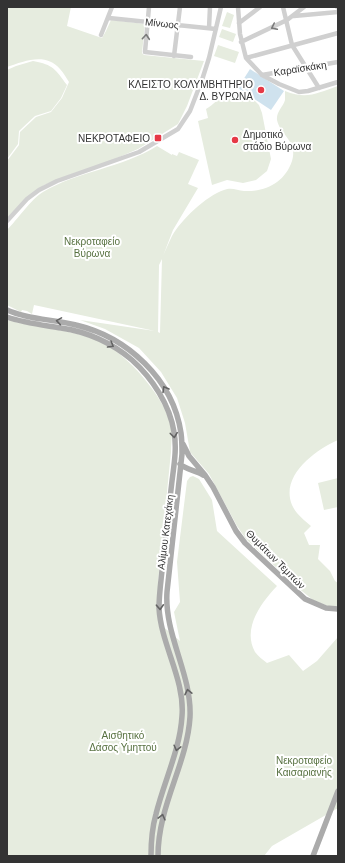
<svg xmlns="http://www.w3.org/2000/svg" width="345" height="863" font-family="Arial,sans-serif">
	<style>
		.green { fill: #e6ecdf; fill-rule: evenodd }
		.water { fill: #cfe2ee }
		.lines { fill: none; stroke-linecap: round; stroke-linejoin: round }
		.minor { stroke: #d0d0d0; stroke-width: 4.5 }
		.major { stroke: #ababab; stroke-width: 5.5 }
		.oneway { stroke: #7a7a7a }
		.oneway2 { stroke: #636363 }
		.poi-dot { fill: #e63946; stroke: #fff; stroke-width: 1.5 }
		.labels { text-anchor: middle; stroke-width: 4; stroke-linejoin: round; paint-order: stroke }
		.street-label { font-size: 10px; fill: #333; stroke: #fff }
		.poi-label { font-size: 10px; fill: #333; stroke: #fff; text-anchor: end }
		.park-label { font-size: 10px; fill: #56703f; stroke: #fff }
	</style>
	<rect width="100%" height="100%" fill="#fff"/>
	<path class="green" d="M7,7H71L67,26L102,38L106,31L111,20L145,24L142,53L144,55L204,61L187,106L178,124L138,149L103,164L44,185L7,218V161L19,145L20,132L36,117L51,112L62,98L69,82C66,78 64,73 60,69C46,52 24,61 7,67Z
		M227,12L234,15L230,28L222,26Z
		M222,29L236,34L233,42L219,37Z
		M218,45L239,52L235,63L214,56Z
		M33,61C54,65 55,69 67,85L61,98L51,111L35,116L19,131L18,144L7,159V70L16,66Z
		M338,86V440C315,450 280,476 292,505C296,514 304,520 311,526L304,533L309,545H320L318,559L330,571L335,581L338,583V606H328L313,600L297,587L246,539L237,526L209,474L190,452L185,423L177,398L161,372L139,348L105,329L80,320L155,331L34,305L32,314L27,311L22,310L21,312L7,305V230C17,220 31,199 43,192C78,171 122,168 157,146L172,155V154L177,156L179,152L199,160L188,184L198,188L173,230L163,256C166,249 169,242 172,236C181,220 206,196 224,190C231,187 237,190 244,191C266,192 285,182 292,161C298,141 280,135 277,120C276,112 283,107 285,100C285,97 285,94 285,91C307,100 317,93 338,86ZM162,259L160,333L158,332L159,265Z
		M228,94L245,95L250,96L259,105L262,113L271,159L267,171L256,180L243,183L227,180L212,185L198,121L208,118L206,109C214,105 217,98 228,94Z
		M7,320C37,328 70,329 99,341C127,353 168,400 172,431C172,438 171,445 171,452L158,582V605L160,624L180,641L174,612L180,602L177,562L187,481L190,477L193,476L199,479L212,500L217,531L277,586C261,603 242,628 255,652C258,656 263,660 267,663L289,655L303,671L317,661L338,637V808L272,846L264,856H7Z
		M338,478V507L324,510L318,483Z"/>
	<path class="water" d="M250,69L284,91L271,110L238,88Z"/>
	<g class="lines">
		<path class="minor" d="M149,7L145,52L191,57
			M238,7L240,34L246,58L262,75L279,84L299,92L308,91L338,82
			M283,7L292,45L319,88
			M337,7L338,8
			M294,16L338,12
			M109,18L216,29
			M239,23L260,7
			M209,28L210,7
			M101,35L112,7
			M241,42L287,20L304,7
			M174,56L180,7
			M246,58L338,33
			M262,75L338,62
			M7,221L27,199L39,190L57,181L139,152L178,129L190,111L202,80L209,58L221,7"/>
		<path class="major" d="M7,310C29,320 53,319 76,325C127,337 173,379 181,433C182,440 182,447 182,454L167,592C164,635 192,674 190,717C187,765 158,805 158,856
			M7,317C24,323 43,325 61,328C88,332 112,343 132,360C152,378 170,405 174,432C177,448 174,465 172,481C169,507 166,533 163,559C162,575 159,592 159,608C161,645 185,679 182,716C180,750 164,781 156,814C152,828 151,842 151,856
			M183,444L189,456L205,475L213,487L236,531L245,543L305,599L326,608L338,609
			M180,464C186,470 196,470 203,475
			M313,856L338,791"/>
	</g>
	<defs><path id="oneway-chevron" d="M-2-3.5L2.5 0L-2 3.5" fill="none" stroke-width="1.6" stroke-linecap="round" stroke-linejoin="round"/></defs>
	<g class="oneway">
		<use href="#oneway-chevron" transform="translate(274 27) rotate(154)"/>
		<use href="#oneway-chevron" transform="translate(146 37) rotate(-85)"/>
	</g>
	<g class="oneway2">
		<use href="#oneway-chevron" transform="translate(59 321) rotate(-171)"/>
		<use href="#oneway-chevron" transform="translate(111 345) rotate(30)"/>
		<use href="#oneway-chevron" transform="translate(165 389) rotate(-121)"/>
		<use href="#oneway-chevron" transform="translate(174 435) rotate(83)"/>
		<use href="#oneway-chevron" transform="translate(160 607) rotate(87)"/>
		<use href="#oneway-chevron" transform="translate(188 692) rotate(-102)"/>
		<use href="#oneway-chevron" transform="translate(177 748) rotate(104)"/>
		<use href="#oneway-chevron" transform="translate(162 817) rotate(-76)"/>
	</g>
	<g class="poi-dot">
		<circle cx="261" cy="90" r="4"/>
		<rect x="154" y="134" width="8" height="8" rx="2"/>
		<circle cx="235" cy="140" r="4"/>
	</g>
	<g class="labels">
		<g class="street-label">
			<text transform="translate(162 23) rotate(6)" y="4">Μίνωος</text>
			<text transform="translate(300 68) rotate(-9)" y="4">Καραϊσκάκη</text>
			<text transform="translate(165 532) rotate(-83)" y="4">Αλίμου Κατεχάκη</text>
			<text transform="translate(276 559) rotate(45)" y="4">Θυμάτων Τεμπών</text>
		</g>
		<g class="poi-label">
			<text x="253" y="88">ΚΛΕΙΣΤΟ ΚΟΛΥΜΒΗΤΗΡΙΟ<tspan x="253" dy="12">Δ. ΒΥΡΩΝΑ</tspan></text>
			<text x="243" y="138" text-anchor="start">Δημοτικό<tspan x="243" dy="12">στάδιο Βύρωνα</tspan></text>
			<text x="150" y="142">ΝΕΚΡΟΤΑΦΕΙΟ</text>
		</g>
		<g class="park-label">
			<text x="92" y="245">Νεκροταφείο<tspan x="92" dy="12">Βύρωνα</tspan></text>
			<text x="123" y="739">Αισθητικό<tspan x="123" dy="12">Δάσος Υμηττού</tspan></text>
			<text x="304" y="764">Νεκροταφείο<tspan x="304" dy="12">Καισαριανής</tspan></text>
		</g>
	</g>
	<rect width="345" height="863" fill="none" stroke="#333333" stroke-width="16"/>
</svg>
